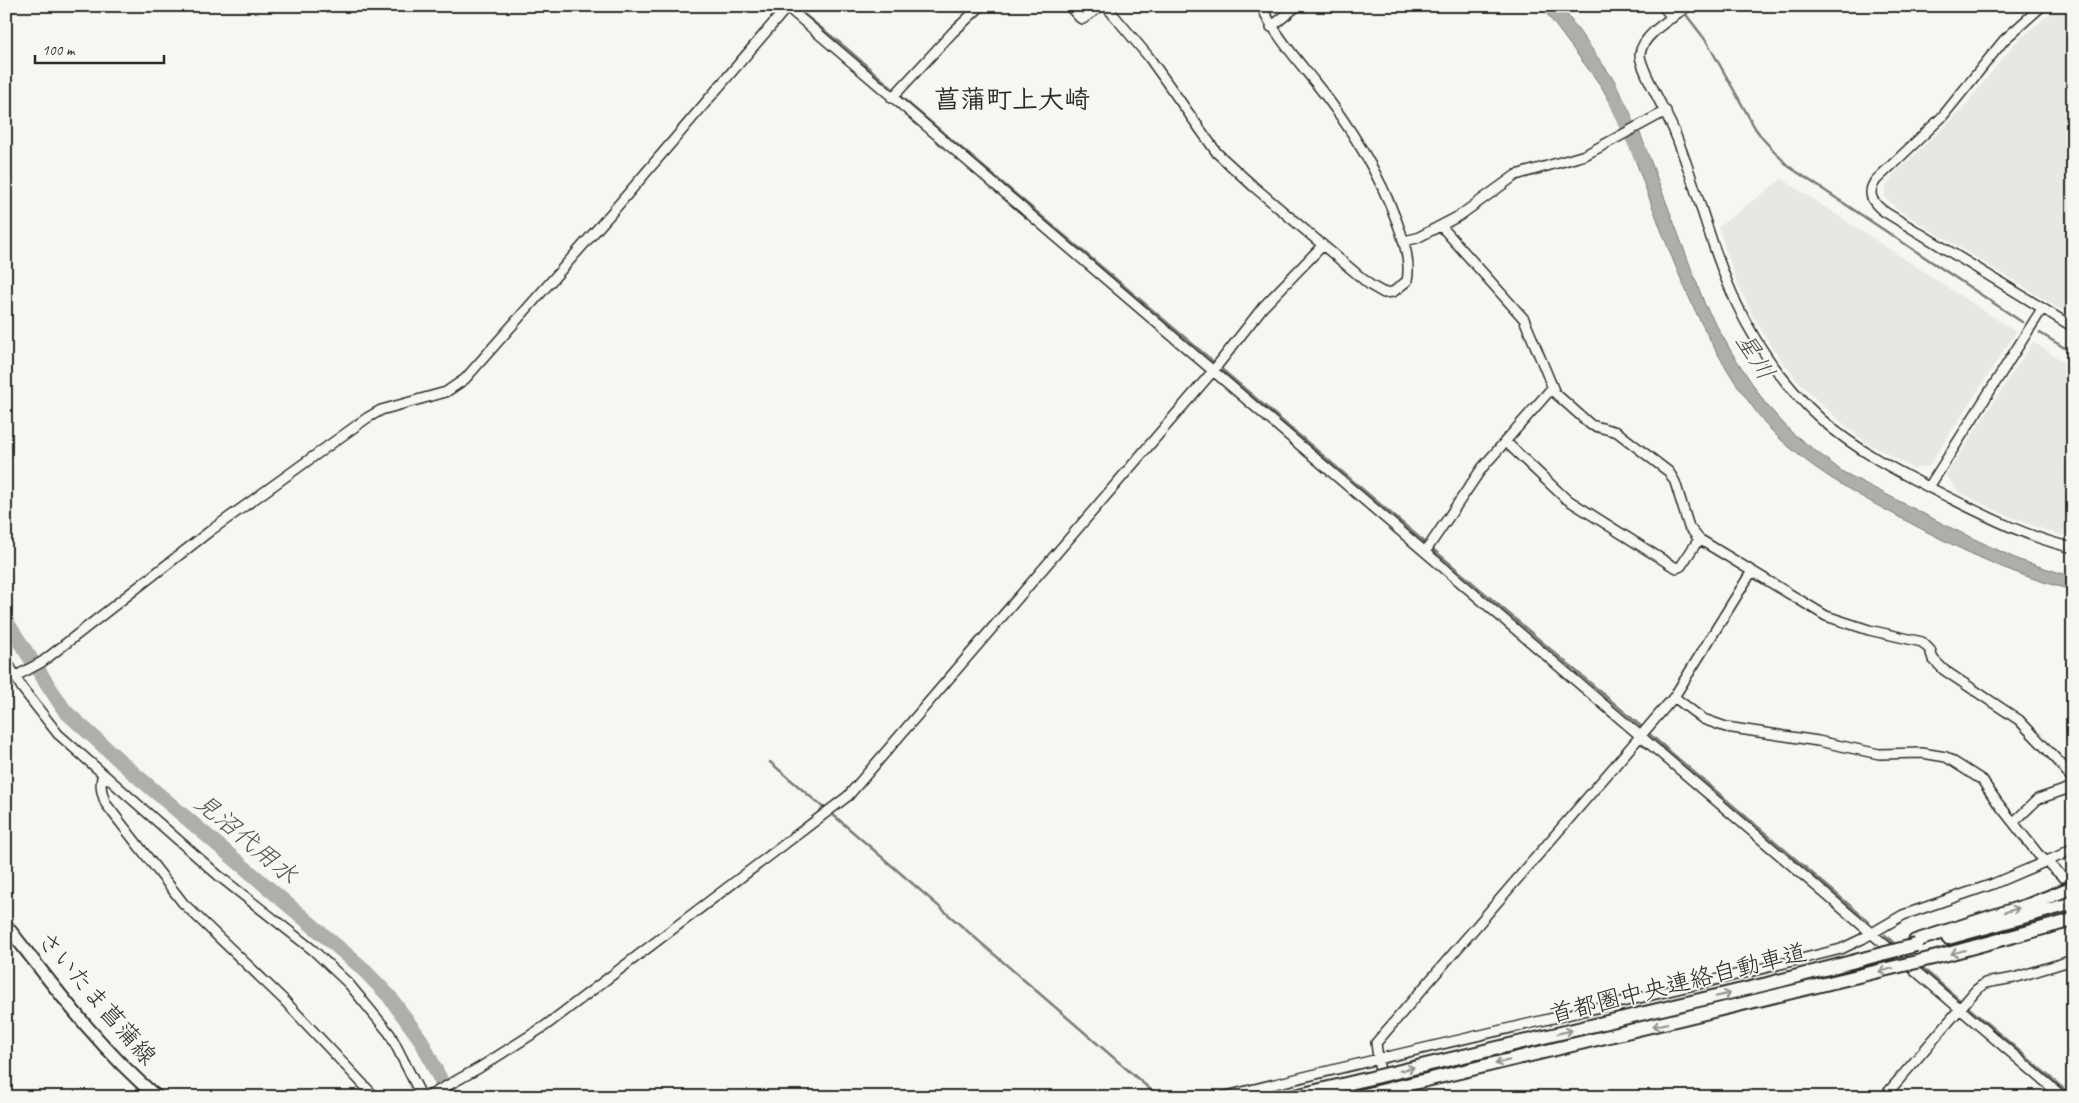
<svg xmlns="http://www.w3.org/2000/svg" width="2079" height="1103" font-family="Caveat,'Klee One',sans-serif">
	<style>
		.built { fill: #e7e7e3 }
		.water { fill: #aeaeab; stroke: #7a7a78 }
		.lines { fill: none; stroke-linecap: round; stroke-linejoin: round }
		.stream { stroke: #7a7a78; stroke-width: 2.5 }
		.river { stroke: #aeaeab; stroke-width: 15 }
		.minor-casing { stroke: #2b2b2b; stroke-width: 12 }
		.major-casing { stroke: #2b2b2b; stroke-width: 15 }
		.highway-casing { stroke: #2b2b2b; stroke-width: 16 }
		.minor { stroke: #f6f6f2; stroke-width: 9 }
		.major { stroke: #f6f6f2; stroke-width: 11 }
		.highway { stroke: #f6f6f2; stroke-width: 12 }
		.highway-bridge-casing { stroke: #2b2b2b; stroke-width: 16; stroke-linecap: butt }
		.highway-bridge { stroke: #f6f6f2; stroke-width: 12 }
		.oneway { stroke: #90908e }
		.labels { text-anchor: middle; stroke-width: 4; stroke-linejoin: round; paint-order: stroke }
		.street-label { font-size: 24px; fill: #2b2b2b; stroke: #f6f6f2 }
		.water-label { font-size: 25px; font-style: italic; fill: #525251; stroke: #f6f6f2 }
		.quarter-label { font-size: 26px; font-weight: bold; fill: #2b2b2b; stroke: #f6f6f2 }
	</style>
	<rect width="100%" height="100%" fill="#f6f6f2"/>
	<filter id="ink" filterUnits="userSpaceOnUse"><feTurbulence type="fractalNoise" baseFrequency=".02" numOctaves="2"/><feDisplacementMap in="SourceGraphic" scale="10" xChannelSelector="R" yChannelSelector="G"/><feConvolveMatrix kernelMatrix="1 2 1 2 8 2 1 2 1" color-interpolation-filters="sRGB"/></filter>
	<g filter="url(#ink)">
		<path class="built" d="M2059,6H2073V317L1897,209L1885,197V189L1893,175L1960,112L2015,43Z
			M1782,179L2016,332L1929,466L1914,469L1864,441L1823,406L1798,381L1772,348L1752,314L1736,280L1718,227Z
			M2033,342L2073,368V539L2025,523L1997,511L1958,491L1946,475Z"/>
		<path class="water" d="M1541,6H1561L1614,80L1632,116L1621,121L1601,86Z
			M1640,133L1705,305L1732,353L1765,403L1791,432L1843,472L1949,527L2019,560L2073,577V590C2017,577 1963,551 1912,524C1865,499 1819,475 1779,438C1763,423 1750,403 1737,385C1687,310 1659,224 1628,140Z"/>
		<g class="lines">
			<path class="stream" d="M795,7L845,47L893,89
				M1684,12L1707,42L1755,128L1763,139L1788,166L2022,322
				M901,97L1215,363
				M2040,333L2073,353
				M1219,367L1643,728
				M1647,732L1868,921
				M770,762L826,810
				M831,813L1159,1097
				M1885,935L1897,946
				M1920,966L2073,1097"/>
			<path class="river" d="M1617,102L1641,156
				M6,621L65,711L130,770L360,966L389,996L421,1040L449,1097"/>
			<g class="minor-casing">
				<path id="minor" d="M786,6L2063,1097
					M1069,6L1080,18L1083,19L1101,6
					M1106,6L1148,56L1217,153L1253,186L1370,285L1384,293L1393,292L1407,281C1411,262 1404,240 1397,222C1378,171 1348,123 1314,81C1294,56 1275,34 1261,6
					M1663,6L1672,18
					M1688,6C1673,17 1642,35 1640,54C1639,67 1668,115 1674,131C1695,181 1707,234 1728,284C1748,334 1780,382 1821,419C1857,451 1899,472 1942,494C1984,515 2026,537 2073,548
					M2042,6L2004,40L1942,117L1876,180C1866,193 1872,203 1885,212L2073,327
					M1271,27L1297,6
					M892,98L953,32L981,6
					M1441,226L1524,319L1555,393L1591,425L1617,432L1669,472L1675,482L1689,527L1699,539L1826,616L1869,630L1922,642L1930,650L1933,659L1944,670L2019,720L2060,763L2073,780
					M1404,241L1417,238L1459,216L1516,175L1585,155L1666,111
					M1505,441L1565,498L1671,565L1677,568L1681,566L1699,539
					M1929,487L2042,309
					M1425,552L1482,468L1552,388
					M6,660L22,688L58,734L219,876L313,950L349,984L390,1034L422,1097
					M6,678L16,676L42,662L210,531L367,418L381,410L446,392L465,379L614,210L788,6
					M1674,697L1703,719L1726,727L1818,741L1879,754L1922,753L1946,757L1982,780L1997,802L2038,854L2063,877
					M103,774C99,785 102,794 106,804L183,903L283,999L375,1097
					M2014,822L2038,799L2073,787
					M1383,1095L1376,1043L1674,697L1752,571
					M427,1097L479,1068L545,1026L848,796L1213,371L1263,307L1323,245
					M1223,1097C1428,1045 1636,1001 1841,949L1862,939L1903,915L1993,884L2061,855L2073,848
					M1884,1097L1976,990L1985,983L2014,978L2073,960"/>
			</g>
			<g class="major-casing">
				<path id="major" d="M6,925C53,985 98,1047 157,1097"/>
			</g>
			<g class="highway-casing">
				<path id="highway" d="M1948,938L2073,903
					M1915,941L2031,904L2073,887
					M1933,958L2073,920"/>
			</g>
			<use href="#minor" class="minor"/>
			<use href="#major" class="major"/>
			<use href="#highway" class="highway"/>
			<g class="highway-bridge-casing">
				<path id="highway-bridge" d="M1291,1097L1767,984L1916,945
					M1356,1097L1933,958"/>
			</g>
			<use href="#highway-bridge" class="highway-bridge"/>
		</g>
		<defs><path id="oneway-shaft" d="M-6 0H5M1.5-3L5.5 0L1.5 3" fill="none" stroke-width="1.6" stroke-linecap="round" stroke-linejoin="round" transform="scale(1.25)"/></defs>
		<g class="oneway">
			<use href="#oneway-shaft" transform="translate(2012 910) rotate(-17)"/>
			<use href="#oneway-shaft" transform="translate(1958 952) rotate(165)"/>
			<use href="#oneway-shaft" transform="translate(1886 970) rotate(166)"/>
			<use href="#oneway-shaft" transform="translate(1723 995) rotate(-13)"/>
			<use href="#oneway-shaft" transform="translate(1660 1025) rotate(167)"/>
			<use href="#oneway-shaft" transform="translate(1565 1032) rotate(-13)"/>
			<use href="#oneway-shaft" transform="translate(1502 1062) rotate(167)"/>
			<use href="#oneway-shaft" transform="translate(1407 1069) rotate(-13)"/>
		</g>
	</g>
	<g class="labels">
		<g class="street-label">
			<text transform="translate(1678 983) rotate(-14)" y="8">首都圏中央連絡自動車道</text>
			<text transform="translate(97 998) rotate(49)" y="8">さいたま菖蒲線</text>
		</g>
		<g class="water-label">
			<text transform="translate(1756 356) rotate(58)" y="9">星川</text>
			<text transform="translate(247 838) rotate(40)" y="9">見沼代用水</text>
		</g>
		<g class="quarter-label">
			<text x="1012" y="108">菖蒲町上大崎</text>
		</g>
	</g>
	<rect width="2079" height="1103" fill="none" stroke="#f6f6f2" stroke-width="25"/>
	<rect x="12" y="12" width="2054" height="1078" fill="none" stroke="#2b2b2b" stroke-width="2" filter="url(#ink)"/>
	<path d="M35 55v8h129v-8" fill="none" stroke="#2b2b2b" stroke-width="2.5"/>
	<text x="42" y="55" font-size="15" fill="#2b2b2b" stroke="#f6f6f2" stroke-width="4" paint-order="stroke">100 m</text>
</svg>
